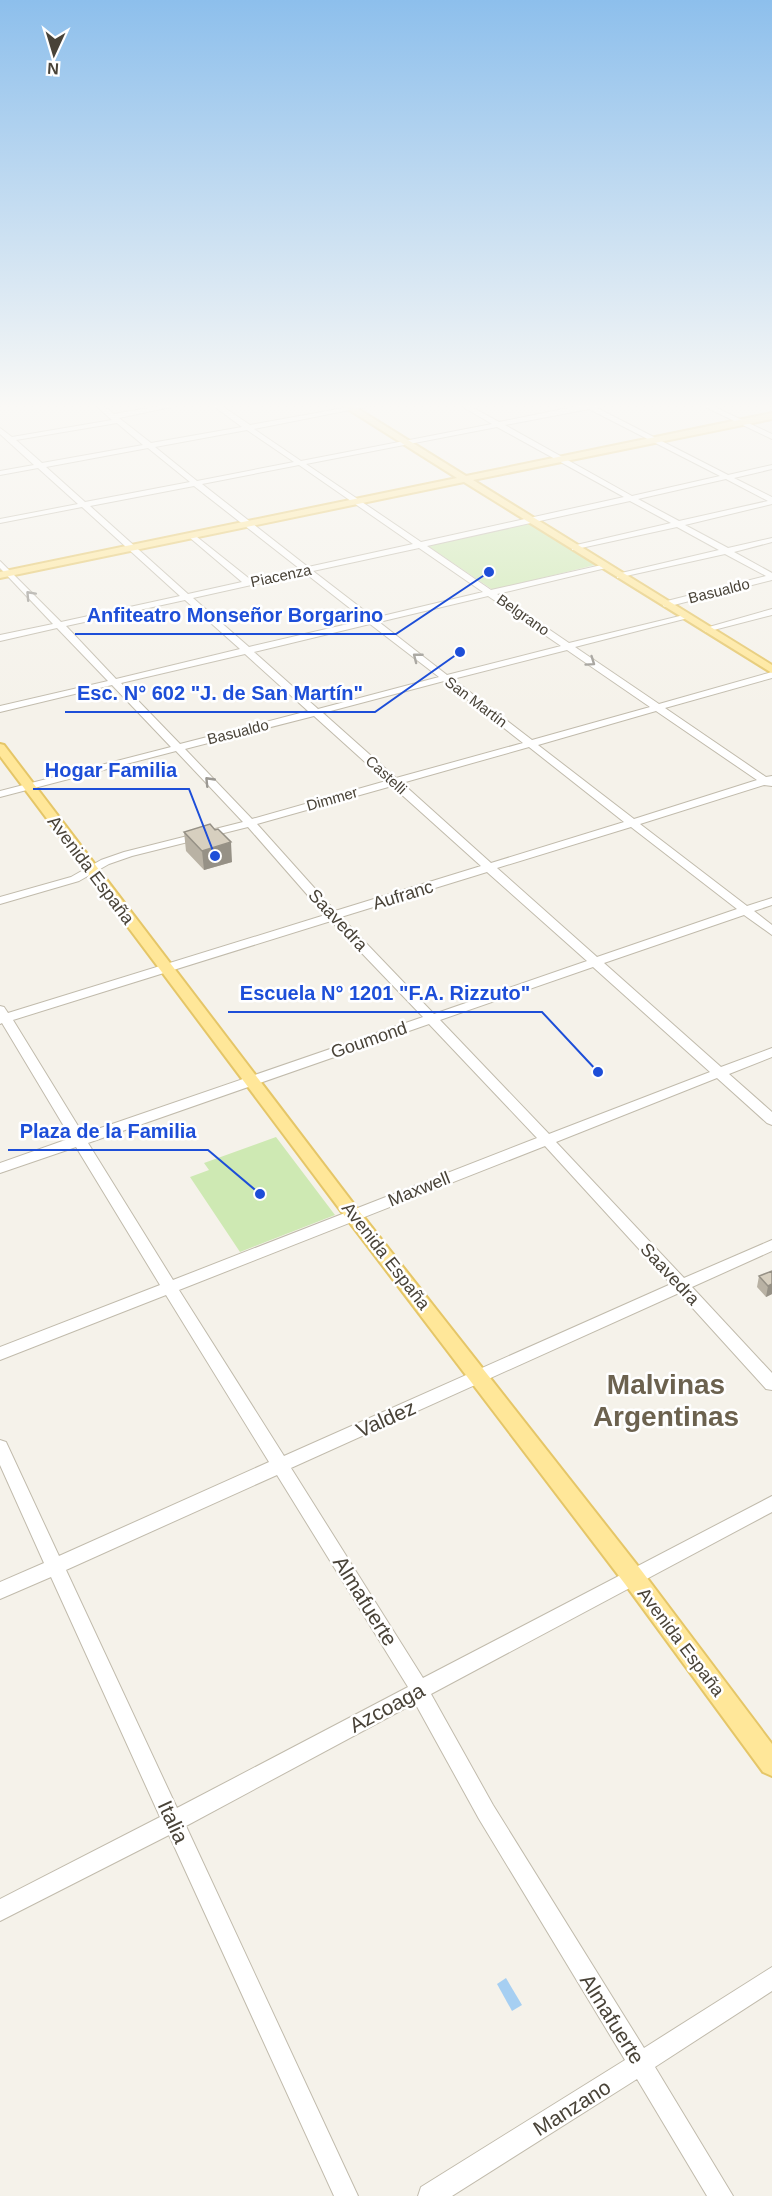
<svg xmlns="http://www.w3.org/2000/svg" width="772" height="2196" font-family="Helvetica,sans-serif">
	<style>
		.green { fill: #cee9b3 }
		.water { fill: #a6cff2 }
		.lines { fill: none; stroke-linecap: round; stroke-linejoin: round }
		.minor-casing { stroke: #c1bbac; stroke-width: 2 }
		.major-casing { stroke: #e5c668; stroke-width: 4 }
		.minor { fill: #fff; fill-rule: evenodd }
		.major { fill: #ffe799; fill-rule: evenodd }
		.wall { fill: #b9b2a4 }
		.shaded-wall { fill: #969186 }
		.building { fill: #d7cfbf; stroke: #969186; stroke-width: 1.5 }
		.oneway { stroke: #9b9892 }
		.labels { text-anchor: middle; stroke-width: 5; stroke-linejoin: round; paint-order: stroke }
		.far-street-label { font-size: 15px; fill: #494338; stroke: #fff }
		.street-label { font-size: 18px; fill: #494338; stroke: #fff }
		.near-street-label { font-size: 21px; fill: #494338; stroke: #fff }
		.near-district-label { font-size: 28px; font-weight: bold; fill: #6c624f; stroke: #fff }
		.leader { fill: none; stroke: #1d4ed8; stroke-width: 2 }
		.callout-dot { fill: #1d4ed8; stroke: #fff; stroke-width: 2 }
		.callout-label { font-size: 20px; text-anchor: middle; font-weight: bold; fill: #1d4ed8; stroke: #fff; stroke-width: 5; stroke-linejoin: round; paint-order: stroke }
	</style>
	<rect width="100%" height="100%" fill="#f5f2ea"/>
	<path class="green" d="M528,523L595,565L493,590L428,546Z
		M276,1137L335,1215L240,1252L190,1177L209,1170L204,1163Z"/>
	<path class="water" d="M506,1978L522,2005L512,2011L497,1984Z"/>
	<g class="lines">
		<g class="minor-casing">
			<path id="minor" d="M94,404H101L114,414L171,404H185L119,418L151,443L242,427L211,404H219L250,425L366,404H380L254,429L301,461L492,424L458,404H466L499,422L588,404H608L597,408L728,475L772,465V469L734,478L772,497V504L685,525L728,548L772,538V542L734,552L772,573V580L666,607L663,606V602L766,576L725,554L617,578V574L719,550L677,527L572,550V546L671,523L630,501L427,546L491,590L606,564V568L497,594L569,643L688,614V618L575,647L659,704L772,672V678L665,708L766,777L772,776V786L764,785L640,824L747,906L772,898V905L754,911L772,925V935L744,915L604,963L721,1067L772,1048V1057L729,1074L772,1112V1125L767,1123L717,1078L556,1142L684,1278L772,1240V1251L692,1287L772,1373V1390L766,1389L679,1293L291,1468L423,1678L772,1496V1512L431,1694L493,1805L644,2048L772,1967V1991L655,2067L733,2196H707L637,2079L452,2196H418L421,2187L625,2060L479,1819L415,1703L186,1826L358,2196H334L169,1835L0,1921V1899L160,1817L51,1577L0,1599V1582L44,1563L0,1465V1440L6,1442L59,1556L269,1462L166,1295L0,1360V1347L160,1285L76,1147L0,1173V1163L71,1138L2,1023L0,1024V1006L4,1007L8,1013L325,915L248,827L132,856L109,864L79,881L0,904V897L71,877L101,860L124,852L243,822L176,751L0,797V791L171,747L112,685L0,712V706L108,681L57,628L0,641V635L53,624L0,568V561L61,622L180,596L82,507L0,523V519L78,504L38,468L0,475V471L34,465L0,434V428L12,437L112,420ZM589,409L720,476L632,496L505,425ZM117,423L143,445L42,463L16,440ZM497,427L624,497L421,542L306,464ZM247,430L294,462L197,481L155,447ZM148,448L190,482L85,502L46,467ZM299,465L413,544L308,567L202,484ZM726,479L768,501L679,521L638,499ZM194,486L300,569L251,580L192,533H189V537L242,582L188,594L90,506ZM419,548L483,592L374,618L313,571ZM305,573L365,620L249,647L193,598ZM488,596L561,646L447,675L379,622ZM185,600L240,649L116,679L66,626ZM370,624L439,677L318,709L254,652ZM567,650L650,707L532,740L453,679ZM245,654L308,711L180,744L121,683ZM444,681L523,743L396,778L323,713ZM656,711L757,780L634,819L538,745ZM314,716L386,781L252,819L185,749ZM529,747L624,822L491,863L402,783ZM392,786L481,866L335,911L257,824ZM631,827L737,909L597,957L497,868ZM487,872L587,961L434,1014L341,917ZM331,921L423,1017L83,1134L13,1020ZM593,967L710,1072L549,1134L440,1020ZM429,1024L537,1138L173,1280L88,1143ZM545,1146L671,1284L284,1456L179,1290ZM277,1475L408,1687L177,1808L66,1570Z
				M699,404H708L772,434V439Z
				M772,609V615L706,632L702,629Z"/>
		</g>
		<g class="major-casing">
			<path id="major" d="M340,404H350L466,476L772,413V419L473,480L772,665V673L464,482L0,578V572L457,478Z
				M0,744L4,745L359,1211L641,1570L772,1744V1776L763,1772L625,1584L347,1219L0,756Z"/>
		</g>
		<use href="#minor" class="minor"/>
		<use href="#major" class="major"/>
	</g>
	<path class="wall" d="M184,832L232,862L204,870L186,851Z
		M772,1271V1294L766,1297L757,1287L759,1276Z"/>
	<path class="shaded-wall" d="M231,842L232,862L204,870L202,851Z
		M772,1284V1294L766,1297L768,1286Z"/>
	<path class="building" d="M210,824L215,830L218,829L231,842L202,851L184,832Z
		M772,1271V1284L768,1286L759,1276Z"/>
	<defs><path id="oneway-chevron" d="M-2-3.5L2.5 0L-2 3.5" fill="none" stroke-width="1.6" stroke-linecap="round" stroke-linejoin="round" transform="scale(1.5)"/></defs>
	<g class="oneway">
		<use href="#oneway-chevron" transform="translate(30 595) rotate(-133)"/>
		<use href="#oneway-chevron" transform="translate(417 657) rotate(-142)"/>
		<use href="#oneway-chevron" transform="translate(591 662) rotate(35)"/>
		<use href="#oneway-chevron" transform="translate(209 781) rotate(-134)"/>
	</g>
	<linearGradient id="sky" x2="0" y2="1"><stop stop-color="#8dbfec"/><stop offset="0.57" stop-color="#faf9f6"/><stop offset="1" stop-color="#faf9f6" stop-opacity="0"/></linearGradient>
	<rect width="772" height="712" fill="url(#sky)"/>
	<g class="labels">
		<g class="far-street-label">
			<text transform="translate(281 576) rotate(-12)" y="5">Piacenza</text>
			<text transform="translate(719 591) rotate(-14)" y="5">Basualdo</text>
			<text transform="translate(523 615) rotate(35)" y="5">Belgrano</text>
			<text transform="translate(476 702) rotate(37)" y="5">San Martín</text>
			<text transform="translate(238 732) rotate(-14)" y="5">Basualdo</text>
			<text transform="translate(386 775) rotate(42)" y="5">Castelli</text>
			<text transform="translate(332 799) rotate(-16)" y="5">Dimmer</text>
		</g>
		<g class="street-label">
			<text transform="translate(91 870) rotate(53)" y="6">Avenida España</text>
			<text transform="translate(403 895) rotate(-17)" y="6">Aufranc</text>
			<text transform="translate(338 920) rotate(47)" y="6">Saavedra</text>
			<text transform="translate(369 1040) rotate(-19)" y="6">Goumond</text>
			<text transform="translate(419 1189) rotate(-22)" y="6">Maxwell</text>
			<text transform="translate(386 1256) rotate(52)" y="6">Avenida España</text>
			<text transform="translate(670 1274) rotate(47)" y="6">Saavedra</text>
			<text transform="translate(681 1642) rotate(53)" y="6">Avenida España</text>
		</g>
		<g class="near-street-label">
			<text transform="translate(386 1419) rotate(-24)" y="7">Valdez</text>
			<text transform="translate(365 1601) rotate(58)" y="7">Almafuerte</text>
			<text transform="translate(387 1708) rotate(-28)" y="7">Azcoaga</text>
			<text transform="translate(173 1822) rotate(65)" y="7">Italia</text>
			<text transform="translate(612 2019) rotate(58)" y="7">Almafuerte</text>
			<text transform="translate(572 2108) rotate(-32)" y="7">Manzano</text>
		</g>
		<g class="near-district-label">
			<text x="666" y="1394">Malvinas<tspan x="666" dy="32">Argentinas</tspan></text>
		</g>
	</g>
	<path class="leader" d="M489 572L396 634H75M460 652L375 712H65M215 856L189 789H33M598 1072L542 1012H228M260 1194L208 1150H8"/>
	<g class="callout-dot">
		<circle cx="489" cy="572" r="6"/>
		<circle cx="460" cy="652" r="6"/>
		<circle cx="215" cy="856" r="6"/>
		<circle cx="598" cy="1072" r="6"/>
		<circle cx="260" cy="1194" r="6"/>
	</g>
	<g class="callout-label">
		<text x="235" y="622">Anfiteatro Monseñor Borgarino</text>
		<text x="220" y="700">Esc. N° 602 "J. de San Martín"</text>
		<text x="111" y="777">Hogar Familia</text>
		<text x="385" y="1000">Escuela N° 1201 "F.A. Rizzuto"</text>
		<text x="108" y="1138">Plaza de la Familia</text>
	</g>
	<g transform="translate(54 54) rotate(184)" stroke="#ffffff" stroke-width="4.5" paint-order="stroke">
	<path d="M0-4.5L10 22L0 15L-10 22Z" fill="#494338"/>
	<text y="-9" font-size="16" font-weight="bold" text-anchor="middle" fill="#494338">N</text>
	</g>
</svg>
